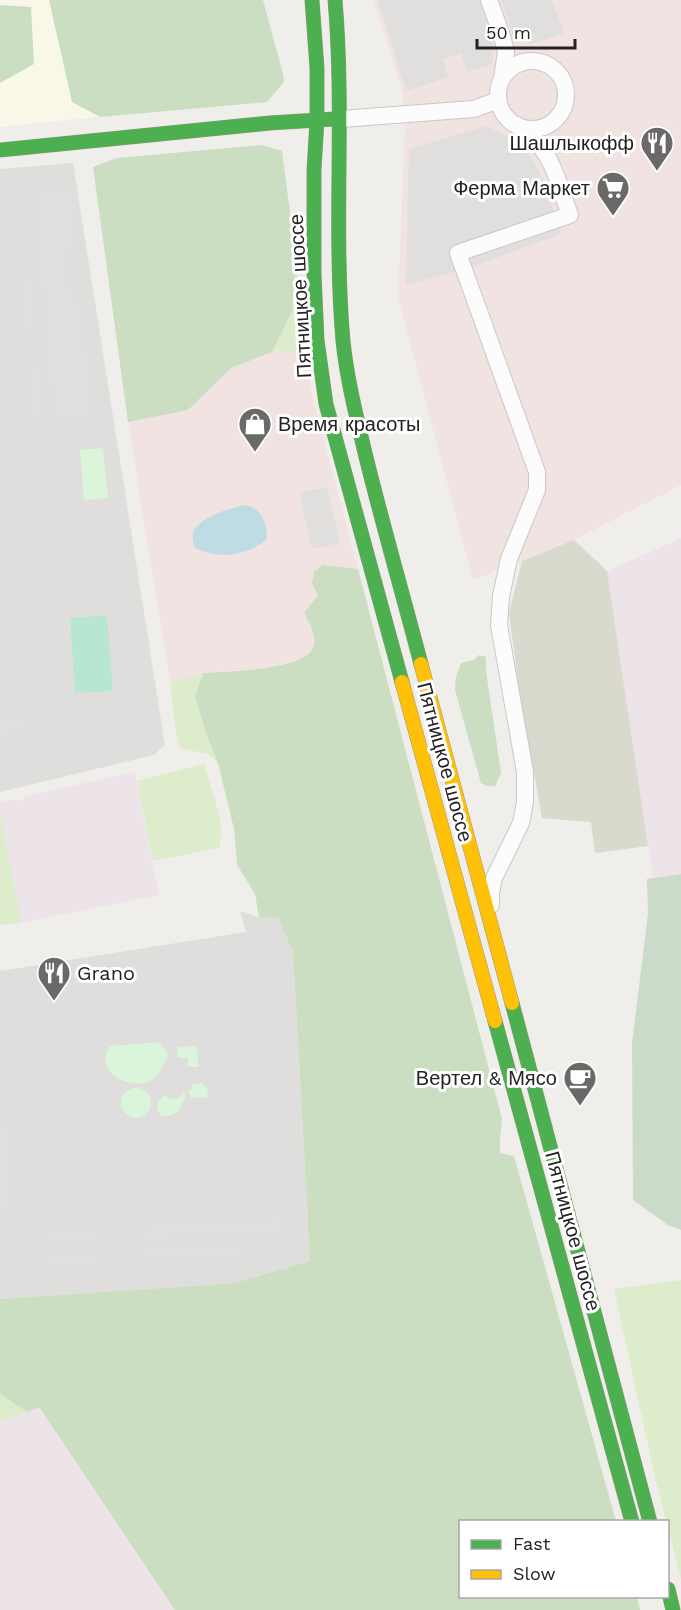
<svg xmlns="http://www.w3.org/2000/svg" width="681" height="1610" font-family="'Work Sans',sans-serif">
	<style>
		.residential { fill: #dfdedc }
		.commercial { fill: #f1e3e1 }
		.industrial { fill: #ede4e9 }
		.education { fill: #f8f7e8 }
		.construction { fill: #d9d9cd }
		.grass { fill: #ddeccb }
		.forest { fill: #cbdec1 }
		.cemetery { fill: #cadbca }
		.park { fill: #daf5da }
		.pitch { fill: #b7e6d2 }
		.parking { fill: #e0dfde }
		.water { fill: #bfdbe3 }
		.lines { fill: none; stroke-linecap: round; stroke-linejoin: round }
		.street-casing { stroke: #c9c8c7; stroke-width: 18 }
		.fast-casing { stroke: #999a82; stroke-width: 15 }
		.slow-casing { stroke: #999a82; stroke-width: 15 }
		.street { stroke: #fdfcfc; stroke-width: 16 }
		.fast { stroke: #4caf50; stroke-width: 14 }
		.slow { stroke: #ffc107; stroke-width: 14 }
		.labels { text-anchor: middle; stroke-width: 6; stroke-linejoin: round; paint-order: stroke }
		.poi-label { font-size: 20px; fill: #222; stroke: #fff; text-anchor: end }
		.street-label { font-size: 20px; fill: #222; stroke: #fff }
	</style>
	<rect width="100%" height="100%" fill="#f0eeeb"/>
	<path class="residential" d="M73,163L165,745L154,755L0,792V169Z
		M240,911L259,917L278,918L293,952L310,1261L234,1283L0,1299V971L246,932Z"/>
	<path class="commercial" d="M374,0H681V485L574,540L473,580L398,298L405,127L403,94Z
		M305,350L313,398L358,569L323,565L312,584L318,595L304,614L315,637L313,649L302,658L270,668L203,673L170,683L128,422L188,410L231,368L272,352Z"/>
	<path class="industrial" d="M681,538V874L653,878L607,571Z
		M135,772L159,895L21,923L0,811V802L14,799L21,801L26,796Z
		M39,1407L175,1610H0V1422Z"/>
	<path class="education" d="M0,0H219L251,101L0,127Z"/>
	<path class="construction" d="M574,540L607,571L648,846L595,853L591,822L542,818L519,688L509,613L522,561Z"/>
	<path class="grass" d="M297,266L305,350L272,352L292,312L294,278Z
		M203,673L195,697L207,736L218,763L208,754L180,748L175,727L170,683Z
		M204,764L219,813L222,834L219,848L153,861L137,781Z
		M0,811L21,923L0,925Z
		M681,1280V1579L668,1527V1522L666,1521L656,1482L614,1289Z
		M0,1394L27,1412L0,1422Z"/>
	<path class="forest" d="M49,0H263L283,74L284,82L267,102L100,117L72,102Z
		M0,5L31,7L34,64L0,83Z
		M262,145L282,151L297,266L294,278L292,312L272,352L231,368L188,410L128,422L93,167L117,158Z
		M323,565L358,569L502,1119L500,1139V1153L514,1156L616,1521L460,1522V1596L637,1597L640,1610H175L39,1407L27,1412L0,1394V1299L234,1283L310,1261L293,952L278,918L259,917L255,894L237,865L234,829L218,763L207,736L195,697L203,673C226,671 302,671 313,648C318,637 309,624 304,613L318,595L312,584L314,572Z
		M479,655L486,657V671L501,773L495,786H487L481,783L455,690L456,677L461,663L474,660Z"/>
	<path class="cemetery" d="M681,874V1230L668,1225L633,1200L632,1043L648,914L647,879Z"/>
	<path class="park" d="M103,448L108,498L84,500L80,450Z
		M159,1042L166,1050L168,1056C166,1059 159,1074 157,1076C139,1095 90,1075 110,1046Z
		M196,1046L199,1067H188V1058H178L177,1047Z
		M203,1083V1086H207L208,1097L190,1098L189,1090H192V1084Z
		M121 1103a15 15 0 1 1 30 0a15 15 0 1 1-30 0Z
		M185,1091C186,1105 175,1121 160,1115C155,1106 158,1101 165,1095C173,1101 179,1100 185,1091Z"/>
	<path class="pitch" d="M107,615L113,691L75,693L70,618Z"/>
	<path class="parking" d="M378,0H480L489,26L493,46L492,64L467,72L461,53L443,59L449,77L406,91Z
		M501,0H552L564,33L531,44L512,32Z
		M487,126L519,142L528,152L538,168L562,234L471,267L406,285L409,149Z
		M72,188L76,245L65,246L70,301L80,300L90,415L54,417L36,191Z
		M22,279H31L35,327L26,328Z
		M38,366L42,415L33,416L29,367Z
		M327,487L340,543L312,549L299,493Z
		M26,721V731L0,733V723Z
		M0,1069L10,1207H0Z
		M282,1219L283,1228L145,1238L144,1228Z
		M99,1231L100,1241L48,1244L47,1235Z
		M245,1243L246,1253L146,1260L145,1250Z
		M100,1253L101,1263L49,1267L48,1257Z"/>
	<path class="water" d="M246,505C263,510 267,523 267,539C248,556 216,560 194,547C194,543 192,537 193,533C197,518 232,507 246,505Z"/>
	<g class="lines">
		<g class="street-casing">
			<path id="street" d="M489,0L502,36L506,52L502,78
				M498 95a34 34 0 1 1 68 0a34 34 0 1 1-68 0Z
				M341,119L474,109L498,100
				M491,905V892L494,878L521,823L525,802V772L499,625L501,596L509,559L537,490V472L458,253L570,215C556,177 553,150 517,125"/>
		</g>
		<g class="fast-casing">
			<path id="fast" d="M312,0L317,68V120L314,170V273L317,340L326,404L402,682
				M335,0C345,114 333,227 343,341C347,380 357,419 366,457C383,526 403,595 421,664
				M0,150L270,123L334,119
				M512,1003L650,1522
				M495,1021L632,1522
				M668,1589L673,1610"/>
		</g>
		<g class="slow-casing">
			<path id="slow" d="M421,664L512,1003
				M402,682L495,1021"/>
		</g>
		<use href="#street" class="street"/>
		<use href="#fast" class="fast"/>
		<use href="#slow" class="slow"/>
	</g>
	<defs>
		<g id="restaurant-pin" transform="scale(1.725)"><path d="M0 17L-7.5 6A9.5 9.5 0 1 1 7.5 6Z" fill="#6a6968" stroke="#fff"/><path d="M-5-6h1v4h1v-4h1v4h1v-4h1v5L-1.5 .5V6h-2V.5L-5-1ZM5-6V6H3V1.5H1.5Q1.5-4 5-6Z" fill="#fff"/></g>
		<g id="supermarket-pin" transform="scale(1.725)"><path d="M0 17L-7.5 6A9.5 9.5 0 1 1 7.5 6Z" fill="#6a6968" stroke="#fff"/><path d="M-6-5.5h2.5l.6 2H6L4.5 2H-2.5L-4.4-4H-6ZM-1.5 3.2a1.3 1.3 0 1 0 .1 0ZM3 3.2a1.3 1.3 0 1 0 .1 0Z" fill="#fff"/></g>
		<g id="shop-pin" transform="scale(1.725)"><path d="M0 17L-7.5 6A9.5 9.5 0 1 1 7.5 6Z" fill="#6a6968" stroke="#fff"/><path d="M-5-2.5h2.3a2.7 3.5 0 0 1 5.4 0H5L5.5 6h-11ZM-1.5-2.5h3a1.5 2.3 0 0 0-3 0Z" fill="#fff"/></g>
		<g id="cafe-pin" transform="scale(1.725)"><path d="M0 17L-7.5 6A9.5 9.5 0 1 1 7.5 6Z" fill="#6a6968" stroke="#fff"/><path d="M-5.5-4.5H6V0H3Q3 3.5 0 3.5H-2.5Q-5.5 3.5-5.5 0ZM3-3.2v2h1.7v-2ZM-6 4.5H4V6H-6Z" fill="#fff"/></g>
	</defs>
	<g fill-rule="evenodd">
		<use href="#restaurant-pin" x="657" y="143"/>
		<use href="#supermarket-pin" x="613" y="188"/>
		<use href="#shop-pin" x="255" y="424"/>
		<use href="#restaurant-pin" x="54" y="973"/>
		<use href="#cafe-pin" x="580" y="1078"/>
	</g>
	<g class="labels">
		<g class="poi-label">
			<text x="634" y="150">Шашлыкофф</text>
			<text x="590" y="195">Ферма Маркет</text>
			<text x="278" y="431" text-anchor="start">Время красоты</text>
			<text x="77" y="980" text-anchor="start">Grano</text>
			<text x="557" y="1085">Вертел &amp; Мясо</text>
		</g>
		<g class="street-label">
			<text transform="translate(300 296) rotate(-93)" y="7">Пятницкое шоссе</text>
			<text transform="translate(445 762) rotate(75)" y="7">Пятницкое шоссе</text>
			<text transform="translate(573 1231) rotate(75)" y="7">Пятницкое шоссе</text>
		</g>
	</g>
	<rect x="459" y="1520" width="210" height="78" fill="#ffffff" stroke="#a7a7a7" stroke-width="1.5"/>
	<rect x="471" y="1540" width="30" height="9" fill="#4caf50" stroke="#a7a7a7" stroke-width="1.5"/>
	<text x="513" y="1550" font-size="18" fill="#222222">Fast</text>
	<rect x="471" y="1570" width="30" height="9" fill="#ffc107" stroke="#a7a7a7" stroke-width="1.5"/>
	<text x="513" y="1580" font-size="18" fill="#222222">Slow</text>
	<path d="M477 39v9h98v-9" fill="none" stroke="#222222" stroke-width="3"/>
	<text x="486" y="39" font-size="18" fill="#222222" stroke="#ffffff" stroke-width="4.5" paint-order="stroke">50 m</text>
</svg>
